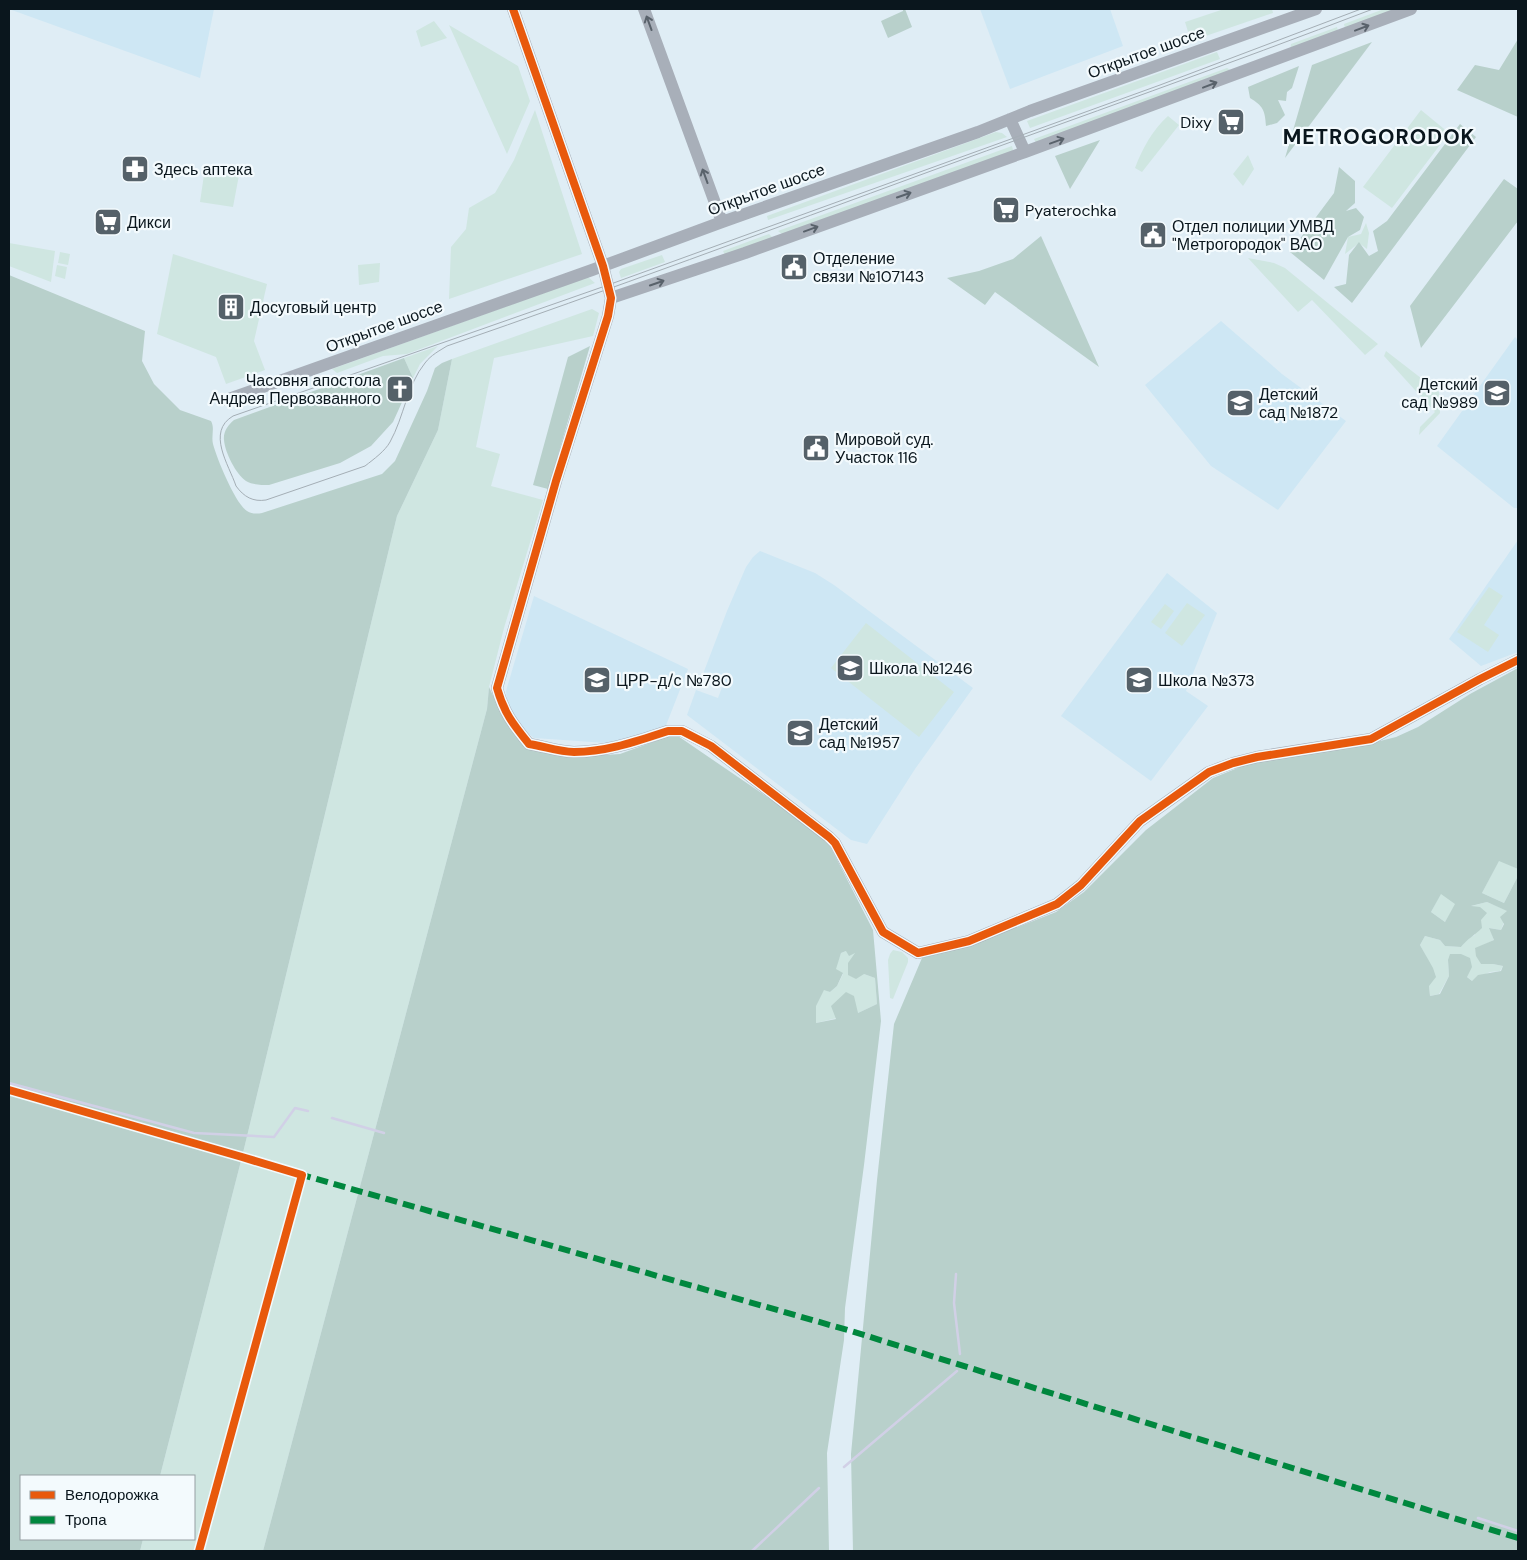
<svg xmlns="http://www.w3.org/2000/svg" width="1527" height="1560" font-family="'DM Sans',sans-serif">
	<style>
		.built { fill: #cee7f4 }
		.green { fill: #cfe6e1 }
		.forest { fill: #b8d0cb; fill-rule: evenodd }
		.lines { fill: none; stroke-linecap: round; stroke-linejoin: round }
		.stream { stroke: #d1d0e6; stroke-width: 2.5 }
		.minor { stroke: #a8afb9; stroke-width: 12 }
		.tram { stroke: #a4aeb5; stroke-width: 1 }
		.quiet { stroke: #00873e; stroke-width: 6; stroke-dasharray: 12 6; stroke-linecap: butt }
		.cycleway-casing { stroke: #f3fafd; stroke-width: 11 }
		.cycleway { stroke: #e8590c; stroke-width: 8 }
		.oneway { stroke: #59626b }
		.labels { text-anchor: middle; stroke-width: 4.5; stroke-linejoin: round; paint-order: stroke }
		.street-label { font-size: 16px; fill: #0a161d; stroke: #f3fafd }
		.poi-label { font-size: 16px; fill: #0a161d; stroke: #f3fafd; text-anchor: start }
		.district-label { font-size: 21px; font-weight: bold; letter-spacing: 1px; fill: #0a161d; stroke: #f3fafd }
	</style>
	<rect width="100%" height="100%" fill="#dfedf5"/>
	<path class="built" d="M9,9H214L200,78Z
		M980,9H1110L1123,46L1010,89Z
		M1221,321L1282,374L1346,421L1278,510L1211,466L1145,385Z
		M1515,337L1518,340V508H1514L1437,446Z
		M1518,540V652L1481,666L1449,639Z
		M760,551L815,573L834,585L973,688L915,769L867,844L851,840L687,715L696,690L718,698L724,682L703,674L727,611L746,567L753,557Z
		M1167,573L1217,613L1186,691L1208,706L1151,781L1061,716Z
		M534,596L688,669L665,728L621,744L534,738L515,723L507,708L506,691Z"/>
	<path class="green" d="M1224,9H1272L1273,13L1191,41L1185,22Z
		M1384,9H1397L1345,29L1344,24Z
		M434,21L447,38L421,47L416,31Z
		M449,25L518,66L530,101L507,154Z
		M1337,27L1338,31L1290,50L1291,44Z
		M1217,52L1220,59L1030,128L1027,121Z
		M1227,68L1234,72L1036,143L1034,139Z
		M535,110L582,254L449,299L451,247L466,229L469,208L495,193L514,160Z
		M1421,110L1449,133L1392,208L1363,187Z
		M1168,116L1179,125L1142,172L1135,168C1142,149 1153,129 1168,116Z
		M996,132L1002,133L1007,137L768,220L767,216Z
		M1012,146L1013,150L1011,152L782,234L778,231Z
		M1248,155L1254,169L1243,186L1233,174Z
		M205,168L239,175L233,207L200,202Z
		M1366,223L1369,233L1367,249L1359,243L1345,254L1348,237L1361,234Z
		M769,234L773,238L725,255L723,251Z
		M9,243L55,251L51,282L9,266Z
		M60,252L70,254L68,265L58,263Z
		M173,254L267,284L254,341L265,370L226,384L216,357L157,334Z
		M662,255L665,262L621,278L619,272L621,269Z
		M1248,258L1274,263L1285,268L1378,344L1365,355L1312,300L1298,312Z
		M380,263L379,282L359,285L358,265Z
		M57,265L67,267L65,279L55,276Z
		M588,277L595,283L407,354L383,356L337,373L332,369Z
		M592,309L599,313L593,336L494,358L476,447L500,454L491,486L543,500L504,628L489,687L487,709L263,1551H140L143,1539H194V1476H160L242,1157L397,516L438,430L452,359Z
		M438,346L420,364L413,378L404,358Z
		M1386,351L1439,392L1440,413L1419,435L1420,427L1435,412L1384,356Z
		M1489,587L1503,596L1484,625L1499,635L1488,652L1457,632Z
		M1187,603L1205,615L1182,646L1165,633Z
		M1165,604L1174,611L1161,629L1151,622Z
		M866,623L954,692L919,737L831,668Z
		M1499,860L1518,869V876L1504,903L1482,893Z
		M1441,893L1456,904L1445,922L1431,912Z
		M1487,902L1508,911L1501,930L1490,928L1494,940L1475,949L1481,964H1493L1503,966L1500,971L1490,972L1472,981L1448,960L1449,976L1439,994L1430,996L1426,956L1420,945L1425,936L1440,940L1445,946L1461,947L1468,938L1475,935L1468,907Z
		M893,950L902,952L908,958V962L893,999L890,998L888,960L890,954Z
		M846,951L856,952L864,974L875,978L877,1004L858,1013L816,1023L815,1006L824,989L830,992L837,986L843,974L835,969L841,953Z"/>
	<path class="forest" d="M903,9H905L912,27L888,38L881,21L903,11Z
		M1518,39V117L1457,90L1475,65L1499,70Z
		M1372,42L1285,158L1312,65Z
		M1299,66L1292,88L1287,92L1286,101L1278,100L1285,115L1277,123L1266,126C1265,110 1263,106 1250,98L1248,87Z
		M1460,124L1476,137L1352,303L1334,287L1346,284L1349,255L1359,242L1369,256L1378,251L1373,231L1387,221Z
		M1100,140L1070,189L1055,156Z
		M1339,167L1355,181V203L1346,211L1356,208L1364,217L1360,230L1348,237L1324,280L1290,252L1334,193Z
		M1504,179L1518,189V221L1421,348L1410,306Z
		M1041,236L1099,367L995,292L985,305L947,278L979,271L1013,259Z
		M9,275L145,331L142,361L154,384L180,410L211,421C215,428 211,436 213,444C217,459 235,503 247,511C252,514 257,514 262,513L382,474L395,461L427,391L435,368L442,363L452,359L438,430L397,516L242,1157L160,1476H21V1539H143L140,1551H9Z
		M590,346L548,489L533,485L568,357Z
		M404,358L413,378L393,422L371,446L340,463L269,485C261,485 253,485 246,481C236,474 225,453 224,440C223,432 228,425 234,420Z
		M1518,668V869L1499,861L1482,893L1504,903L1518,876V1551H853L851,1454L877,1180L894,1024L922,958L969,946L1056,912L1084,892L1146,830L1213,778L1245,765L1286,755L1352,748L1396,737L1418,727L1470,694ZM1441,894L1455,904L1445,922L1431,912ZM1487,902L1507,911L1500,917L1504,924L1501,930L1489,928L1494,940L1475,948L1476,956L1481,964H1493L1503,966L1501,971L1478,975L1472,981L1467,977L1472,967L1470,958L1461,954H1450L1448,960L1449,976L1440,994L1430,996L1429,986L1436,977L1433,968L1420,945L1425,936L1440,940L1445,946L1461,947C1467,939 1475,935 1482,928L1481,920L1487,913L1480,907L1471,906Z
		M489,687L505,721L526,748L573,757L620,754L675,734L773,801L817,833L830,846L873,930L881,1021L864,1165L845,1308L844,1340L827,1453L829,1551H263L487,709ZM846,951L849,956L855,953L848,963V975L856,979L864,974L875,978L877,1004L858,1013L854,996L846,992L831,1006L836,1019L816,1023V1006L824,990L830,992L837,986L843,973L836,969L841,953Z"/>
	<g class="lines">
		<path class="stream" d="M9,1083L194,1133L274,1137L295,1108L308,1111
			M332,1118L384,1133
			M956,1274L954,1303L960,1354
			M844,1467L957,1371
			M1478,1518L1518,1531
			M752,1551L819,1488"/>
		<path class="minor" d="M513,9L603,266L611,298L608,316L556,481L497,688C504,713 513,724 529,744C543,746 559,752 574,752C607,752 637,741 668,731H682L711,746L829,837L835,843L883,932L918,953L969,941L1057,904L1081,885L1140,821L1209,772L1233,763L1257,757L1371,739L1480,679L1518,660
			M644,9L722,222
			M1010,119L1025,152
			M611,298L745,253L1025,152L1411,9
			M226,400L592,270L722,222L978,132L1030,111L1316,9"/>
		<path class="tram" d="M1361,9L1160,85L608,285L233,416C206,432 229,465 236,486C244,497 253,502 266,500L365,466C374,459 385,451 390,442C404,417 407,385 425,363C431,355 439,351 447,346C609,290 770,230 931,171C1079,117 1227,65 1373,9"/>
		<path class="quiet" d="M299,1174L851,1331L1518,1538"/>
		<g class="cycleway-casing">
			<path id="cycleway" d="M513,9L603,266L611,298L608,316L556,481L497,688C504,713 513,724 529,744C543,746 559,752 574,752C607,752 637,741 668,731H682L711,746L829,837L835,843L883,932L918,953L969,941L1057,904L1081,885L1140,821L1209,772L1233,763L1257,757L1371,739L1480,679L1518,660
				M9,1090L242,1157L302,1175L199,1551"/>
		</g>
		<use href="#cycleway" class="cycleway"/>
	</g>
	<defs><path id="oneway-shaft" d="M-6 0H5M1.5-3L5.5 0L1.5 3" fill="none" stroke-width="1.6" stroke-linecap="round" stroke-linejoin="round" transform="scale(1.25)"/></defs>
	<g class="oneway">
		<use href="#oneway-shaft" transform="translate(649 23) rotate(-110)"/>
		<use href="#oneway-shaft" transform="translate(1362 28) rotate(-21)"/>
		<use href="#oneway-shaft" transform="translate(1210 85) rotate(-21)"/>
		<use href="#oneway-shaft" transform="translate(1057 141) rotate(-20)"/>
		<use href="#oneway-shaft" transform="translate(705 176) rotate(-110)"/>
		<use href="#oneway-shaft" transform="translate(904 195) rotate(-19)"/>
		<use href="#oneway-shaft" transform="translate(811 229) rotate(-20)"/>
		<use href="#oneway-shaft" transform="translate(657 283) rotate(-19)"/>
	</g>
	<defs>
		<g id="supermarket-square" transform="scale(1.4375)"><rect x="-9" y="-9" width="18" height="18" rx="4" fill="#556169" stroke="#f3fafd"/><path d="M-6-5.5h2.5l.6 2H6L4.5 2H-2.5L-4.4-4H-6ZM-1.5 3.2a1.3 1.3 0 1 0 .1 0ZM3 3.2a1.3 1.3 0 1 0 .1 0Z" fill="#fff"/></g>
		<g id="pharmacy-square" transform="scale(1.4375)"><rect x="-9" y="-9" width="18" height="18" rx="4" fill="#556169" stroke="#f3fafd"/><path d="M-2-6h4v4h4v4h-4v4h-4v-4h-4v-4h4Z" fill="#fff"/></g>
		<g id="civic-square" transform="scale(1.4375)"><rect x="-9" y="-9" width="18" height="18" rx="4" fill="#556169" stroke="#f3fafd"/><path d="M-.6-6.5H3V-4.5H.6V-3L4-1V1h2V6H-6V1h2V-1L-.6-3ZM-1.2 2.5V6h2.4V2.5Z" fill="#fff"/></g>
		<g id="building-square" transform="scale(1.4375)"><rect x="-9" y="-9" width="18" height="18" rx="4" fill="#556169" stroke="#f3fafd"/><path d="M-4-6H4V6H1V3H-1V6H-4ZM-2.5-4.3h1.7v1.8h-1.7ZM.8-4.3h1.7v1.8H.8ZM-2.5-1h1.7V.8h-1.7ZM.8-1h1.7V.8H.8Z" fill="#fff"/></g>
		<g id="church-square" transform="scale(1.4375)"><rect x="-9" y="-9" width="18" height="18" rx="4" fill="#556169" stroke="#f3fafd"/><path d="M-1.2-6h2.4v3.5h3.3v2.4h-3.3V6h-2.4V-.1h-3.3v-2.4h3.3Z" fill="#fff"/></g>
		<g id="school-square" transform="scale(1.4375)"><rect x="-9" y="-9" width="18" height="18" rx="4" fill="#556169" stroke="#f3fafd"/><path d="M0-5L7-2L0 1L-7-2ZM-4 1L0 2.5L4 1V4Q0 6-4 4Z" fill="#fff"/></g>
	</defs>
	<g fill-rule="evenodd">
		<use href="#supermarket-square" x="1231" y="122"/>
		<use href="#pharmacy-square" x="135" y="169"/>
		<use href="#supermarket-square" x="1006" y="210"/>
		<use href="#supermarket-square" x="108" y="222"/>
		<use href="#civic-square" x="1153" y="235"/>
		<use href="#civic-square" x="794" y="267"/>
		<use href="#building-square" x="231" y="307"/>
		<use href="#church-square" x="400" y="389"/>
		<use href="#school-square" x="1497" y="393"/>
		<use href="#school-square" x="1240" y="403"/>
		<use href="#civic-square" x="816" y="448"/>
		<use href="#school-square" x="850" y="668"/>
		<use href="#school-square" x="597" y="680"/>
		<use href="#school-square" x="1139" y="680"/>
		<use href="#school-square" x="800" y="733"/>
	</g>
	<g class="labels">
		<g class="street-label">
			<text transform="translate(1146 52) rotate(-20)" y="6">Открытое шоссе</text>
			<text transform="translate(766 189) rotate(-20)" y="6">Открытое шоссе</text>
			<text transform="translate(384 326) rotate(-20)" y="6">Открытое шоссе</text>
		</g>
		<g class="poi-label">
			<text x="1212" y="128" text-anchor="end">Dixy</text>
			<text x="154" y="175">Здесь аптека</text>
			<text x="1025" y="216">Pyaterochka</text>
			<text x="127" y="228">Дикси</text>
			<text x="1172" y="232">Отдел полиции УМВД<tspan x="1172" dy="18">"Метрогородок" ВАО</tspan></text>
			<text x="813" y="264">Отделение<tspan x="813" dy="18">связи №107143</tspan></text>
			<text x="250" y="313">Досуговый центр</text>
			<text x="381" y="386" text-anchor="end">Часовня апостола<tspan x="381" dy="18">Андрея Первозванного</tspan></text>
			<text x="1478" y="390" text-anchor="end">Детский<tspan x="1478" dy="18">сад №989</tspan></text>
			<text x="1259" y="400">Детский<tspan x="1259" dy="18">сад №1872</tspan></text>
			<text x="835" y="445">Мировой суд.<tspan x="835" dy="18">Участок 116</tspan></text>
			<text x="869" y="674">Школа №1246</text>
			<text x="616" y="686">ЦРР-д/с №780</text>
			<text x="1158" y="686">Школа №373</text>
			<text x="819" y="730">Детский<tspan x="819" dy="18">сад №1957</tspan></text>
		</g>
		<g class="district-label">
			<text x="1379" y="144">METROGORODOK</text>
		</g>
	</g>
	<rect width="1527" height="1560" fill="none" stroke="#0a161d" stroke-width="20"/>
	<rect x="20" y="1475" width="175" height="65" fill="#f3fafd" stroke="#969fa3"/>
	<rect x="30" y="1491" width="25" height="8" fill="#e8590c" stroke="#969fa3"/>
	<text x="65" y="1500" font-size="15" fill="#0a161d">Велодорожка</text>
	<rect x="30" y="1516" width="25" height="8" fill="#00873e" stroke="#969fa3"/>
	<text x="65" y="1525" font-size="15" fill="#0a161d">Тропа</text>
</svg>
